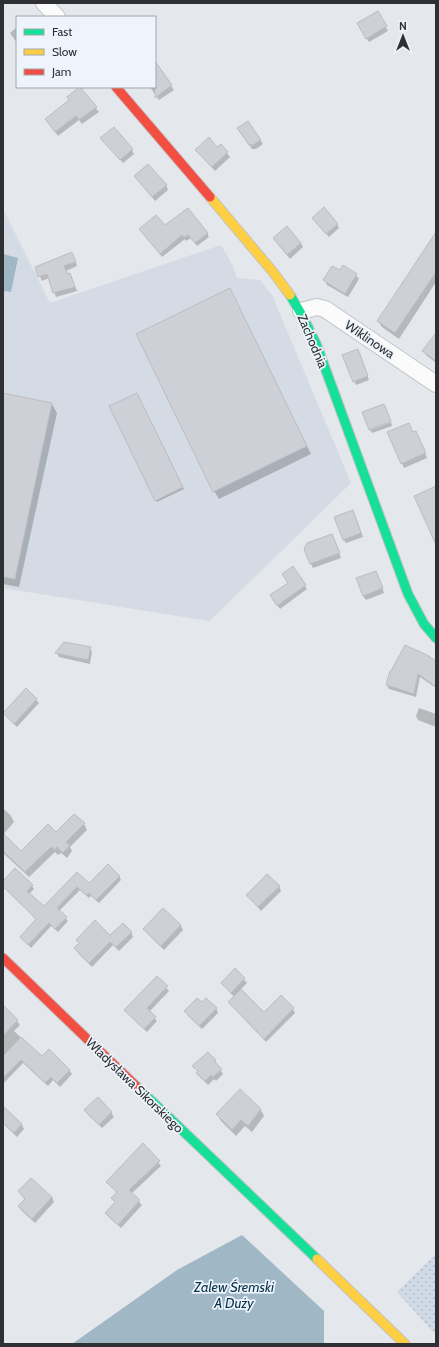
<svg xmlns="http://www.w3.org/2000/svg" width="439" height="1347" font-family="Cabin,sans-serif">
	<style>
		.built { fill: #d4dbe4 }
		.garden { fill: url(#garden-dots) }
		.water { fill: #a0b7c6 }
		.shadow { fill: #0003 }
		.building { fill: #ced0d7; stroke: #bcbdc0 }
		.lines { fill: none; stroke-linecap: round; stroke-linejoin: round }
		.street-casing { stroke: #c1c3c7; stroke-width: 18 }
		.fast-casing { stroke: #c1c3c7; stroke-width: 11 }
		.slow-casing { stroke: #c1c3c7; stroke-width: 11 }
		.jam-casing { stroke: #c1c3c7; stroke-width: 11 }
		.street { stroke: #fbfbfc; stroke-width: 16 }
		.fast { stroke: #16e098; stroke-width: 9 }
		.slow { stroke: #ffcf43; stroke-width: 9 }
		.jam { stroke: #f24e42; stroke-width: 9 }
		.labels { text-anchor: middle; stroke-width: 3.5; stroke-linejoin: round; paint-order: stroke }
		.street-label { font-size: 13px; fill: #2e3033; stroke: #eef4fc }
		.water-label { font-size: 14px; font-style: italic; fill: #08334a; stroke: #eef4fc }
	</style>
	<defs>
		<pattern id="garden-dots" width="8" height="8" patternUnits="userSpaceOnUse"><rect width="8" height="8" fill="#d0d9e6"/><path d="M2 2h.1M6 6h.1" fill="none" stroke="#b3bbc6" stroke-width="1.8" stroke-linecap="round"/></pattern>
	</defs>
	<rect width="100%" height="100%" fill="#e4e7eb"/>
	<path class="built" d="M3,209L50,303L221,245L233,266L237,278L260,280L272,295L351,483L217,614L209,621L3,588Z"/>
	<path class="garden" d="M436,1254V1335L397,1292Z"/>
	<path class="water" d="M3,254L18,258L11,292L3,291Z
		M242,1235L324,1311V1344H72L177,1270Z"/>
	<path class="shadow" d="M377,12L388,31L369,42L358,24Z
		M17,27V43L10,33Z
		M160,70L174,90L159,100L150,87H155V73Z
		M80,88L99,112L82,124L79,120L58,136L46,119L70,101Z
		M241,133L260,140L263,144L256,149H252Z
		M101,138L132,150L134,154L123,163Z
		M221,145L230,157L215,171L199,154L196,150L217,148Z
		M135,176L166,185L168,190L155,201Z
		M316,222L337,224L339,228L329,237Z
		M165,227L207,233L209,237L197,246L191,238L186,241L185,239L162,257L143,233Z
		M436,233V282L399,339L382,327L378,321Z
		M274,239L301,243L303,247L290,259Z
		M74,258L77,266L66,271L68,275L70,274L72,279L77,291L56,297L49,278L42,281L36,268Z
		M340,272L356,275L359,279L348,297L327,285L325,280Z
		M234,297L311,454L219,499L214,491Z
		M436,335V363L426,355L424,351Z
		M360,355L369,380L356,385L354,381Z
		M3,394L52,404L57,413L19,587L3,584Z
		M137,394L184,489L157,502L110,407Z
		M391,422L392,426L372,433L370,430Z
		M389,433L414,437H418L427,458L404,468Z
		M355,515L363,537L346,543L343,539Z
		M332,535L341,558L313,568L311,564Z
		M292,568L307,589L280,609L273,599L289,583Z
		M378,576L384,593L366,600L363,596Z
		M90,648L92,652L90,664L59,657L57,653Z
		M436,662V688L420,677L416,697L389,689L387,685Z
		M26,690L39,703L17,727L4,714Z
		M419,708L436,714V727L418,720L416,716Z
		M3,808L11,816L14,822L3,835L21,852L56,833L84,824L87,830L70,847L72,851L67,858L61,853L58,855L55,852L29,877L3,853Z
		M77,873L89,885L119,876L121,880L99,903L91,896L89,898L80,890L59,911L68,921L58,932L51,926L31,948L21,937L37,920L3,887V882L32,886L34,889L29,894L44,907Z
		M279,886L281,891L261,911L247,895Z
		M164,909L181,926L183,930L164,950L147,933L145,929Z
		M131,932L133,937L119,951L113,945L92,967L78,953L75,948L79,944L77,940Z
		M235,970L247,983L240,990L264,1014L293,1009L295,1013L266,1042L232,1006L229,1002L234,997L222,983Z
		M157,978L169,991L149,1012L157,1021L147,1032L128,1014L126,1010Z
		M202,1004L216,1008L218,1013L202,1029L188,1016L185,1011Z
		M3,1008L17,1021L20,1025L14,1031L42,1058L69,1070L72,1074L60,1087L53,1080L48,1086L23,1063L3,1084Z
		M208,1054L215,1061L223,1074L216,1081L214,1079L208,1085L200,1077L197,1073L198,1072L194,1066Z
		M240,1090L261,1110L264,1116L252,1132L245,1126L236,1136L221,1121L217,1115Z
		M7,1111L22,1125L24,1129L17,1137L3,1123V1115Z
		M86,1111L111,1112L114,1117L102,1128L88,1115Z
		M143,1145L161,1166L131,1194L142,1205L121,1228L109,1217L106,1213L115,1202L113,1198L117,1193L107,1182Z
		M19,1192L52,1197L54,1202L35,1223L22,1211L19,1207L25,1200Z"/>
	<path class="building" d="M378,11L387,26L366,39L357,23Z
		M155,61L172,85L155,98Z
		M79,87H80L97,107L79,120L76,116L55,132L45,119L69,100L67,97Z
		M248,121L261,140L253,145H249L237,128Z
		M114,127L133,149L120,160L100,138Z
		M209,137L217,147L221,144L228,152L212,167L195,150Z
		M148,164L167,185L152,197L134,176Z
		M324,207L338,224L326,234L312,218Z
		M188,208L208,233L195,243L188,235L184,238L182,235L160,254L139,229L156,215L165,225Z
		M287,226L301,243L287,255L273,238Z
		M436,232V272L395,333L377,321Z
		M72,252L76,262L64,266L68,274L70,273L75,287L53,293L47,274L38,277L35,267Z
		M343,265L357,274L345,294L323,280L332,266L340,270Z
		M230,288L307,446L213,492L136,334Z
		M436,333V361L422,351Z
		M358,349L368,376L353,382L342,355Z
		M3,393L52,403L15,579L3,577Z
		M137,393L183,487L155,501L109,406Z
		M384,404L391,421L369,430L362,412Z
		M409,423L413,432L416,431L426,453L401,464L387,432Z
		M436,486V545L414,496Z
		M353,510L361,533L343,540L334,517Z
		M332,534L340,553L310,564L304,549L307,543Z
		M293,566L306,585L277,606L270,595L288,583L282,574Z
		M376,571L383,588L363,596L356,578Z
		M64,642L91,647L88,660L55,653Z
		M405,645L427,655L436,661V687L418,674L414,694L386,685L390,671H391Z
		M26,688L37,699L14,724L3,713Z
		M74,814L85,823L66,842L70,845L63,853L57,847L55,850L51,847L25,872L3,851V833L21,851L48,824L56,832Z
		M108,864L120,876L96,900L89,893L86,895L77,887L57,908L67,917L55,929L49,923L28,945L20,937L36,919L3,886V881L15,868L33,885L27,891L44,906L77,872L89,883Z
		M267,874L280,886L258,907L246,895Z
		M163,908L181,925L161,946L143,929Z
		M95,920L110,935L123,923L132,932L116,947L110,942L89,963L74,948L79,943L76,940Z
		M235,968L245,978L231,993L221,983Z
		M157,976L168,986L147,1008L156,1017L144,1029L124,1010Z
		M241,989L264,1012L281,995L294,1008L264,1039L228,1002Z
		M197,998L202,1002L206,998L217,1008L199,1026L184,1011Z
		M3,1005L18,1020L3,1036Z
		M21,1037L42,1056L49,1049L70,1070L57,1083L51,1077L45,1083L21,1060L3,1078V1056Z
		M208,1052L216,1060L214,1061L222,1069L213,1077L211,1075L205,1081L196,1073L198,1071L192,1066Z
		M240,1089L261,1109L248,1126L241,1120L232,1130L216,1114Z
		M98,1097L112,1112L99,1125L84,1110Z
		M3,1106L22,1124L14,1133L3,1123Z
		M143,1143L160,1161L129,1190L140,1200L118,1225L105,1213L115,1202L111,1198L117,1192L106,1182Z
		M31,1178L52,1197L32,1219L18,1206L25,1199L18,1191Z"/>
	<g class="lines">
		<g class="street-casing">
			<path id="street" d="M44,3L57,17
				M301,311L317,307L325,309L436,384"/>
		</g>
		<g class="fast-casing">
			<path id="fast" d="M290,295L303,317L317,346L408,594L424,624L436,638
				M136,1086L317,1259"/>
		</g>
		<g class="slow-casing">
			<path id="slow" d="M210,197L273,272L290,295
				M317,1259L405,1344"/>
		</g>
		<g class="jam-casing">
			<path id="jam" d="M116,87L210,197
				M3,958L136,1086"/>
		</g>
		<use href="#street" class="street"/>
		<use href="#fast" class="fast"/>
		<use href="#slow" class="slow"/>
		<use href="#jam" class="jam"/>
	</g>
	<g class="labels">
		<g class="street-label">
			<text transform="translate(370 339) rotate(34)" y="5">Wiklinowa</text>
			<text transform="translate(313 341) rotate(67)" y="5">Zachodnia</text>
			<text transform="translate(135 1085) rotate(44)" y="5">Władysława Sikorskiego</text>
		</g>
		<g class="water-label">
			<text x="234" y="1292">Zalew Śremski<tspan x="234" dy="16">A Duży</tspan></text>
		</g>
	</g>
	<rect width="439" height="1347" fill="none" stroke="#2e3033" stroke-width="8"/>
	<rect x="16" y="16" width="140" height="72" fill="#eef4fc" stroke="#a1a6ac"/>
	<rect x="24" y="29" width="20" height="6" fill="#16e098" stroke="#a1a6ac"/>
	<text x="52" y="36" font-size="12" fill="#2e3033">Fast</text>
	<rect x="24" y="49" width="20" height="6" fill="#ffcf43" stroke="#a1a6ac"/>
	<text x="52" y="56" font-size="12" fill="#2e3033">Slow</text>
	<rect x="24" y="69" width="20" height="6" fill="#f24e42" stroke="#a1a6ac"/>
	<text x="52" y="76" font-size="12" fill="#2e3033">Jam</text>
	<g transform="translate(403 36)" stroke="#eef4fc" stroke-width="3" paint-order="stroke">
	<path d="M0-3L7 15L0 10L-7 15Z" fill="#2e3033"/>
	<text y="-6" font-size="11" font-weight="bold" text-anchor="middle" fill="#2e3033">N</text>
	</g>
</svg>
